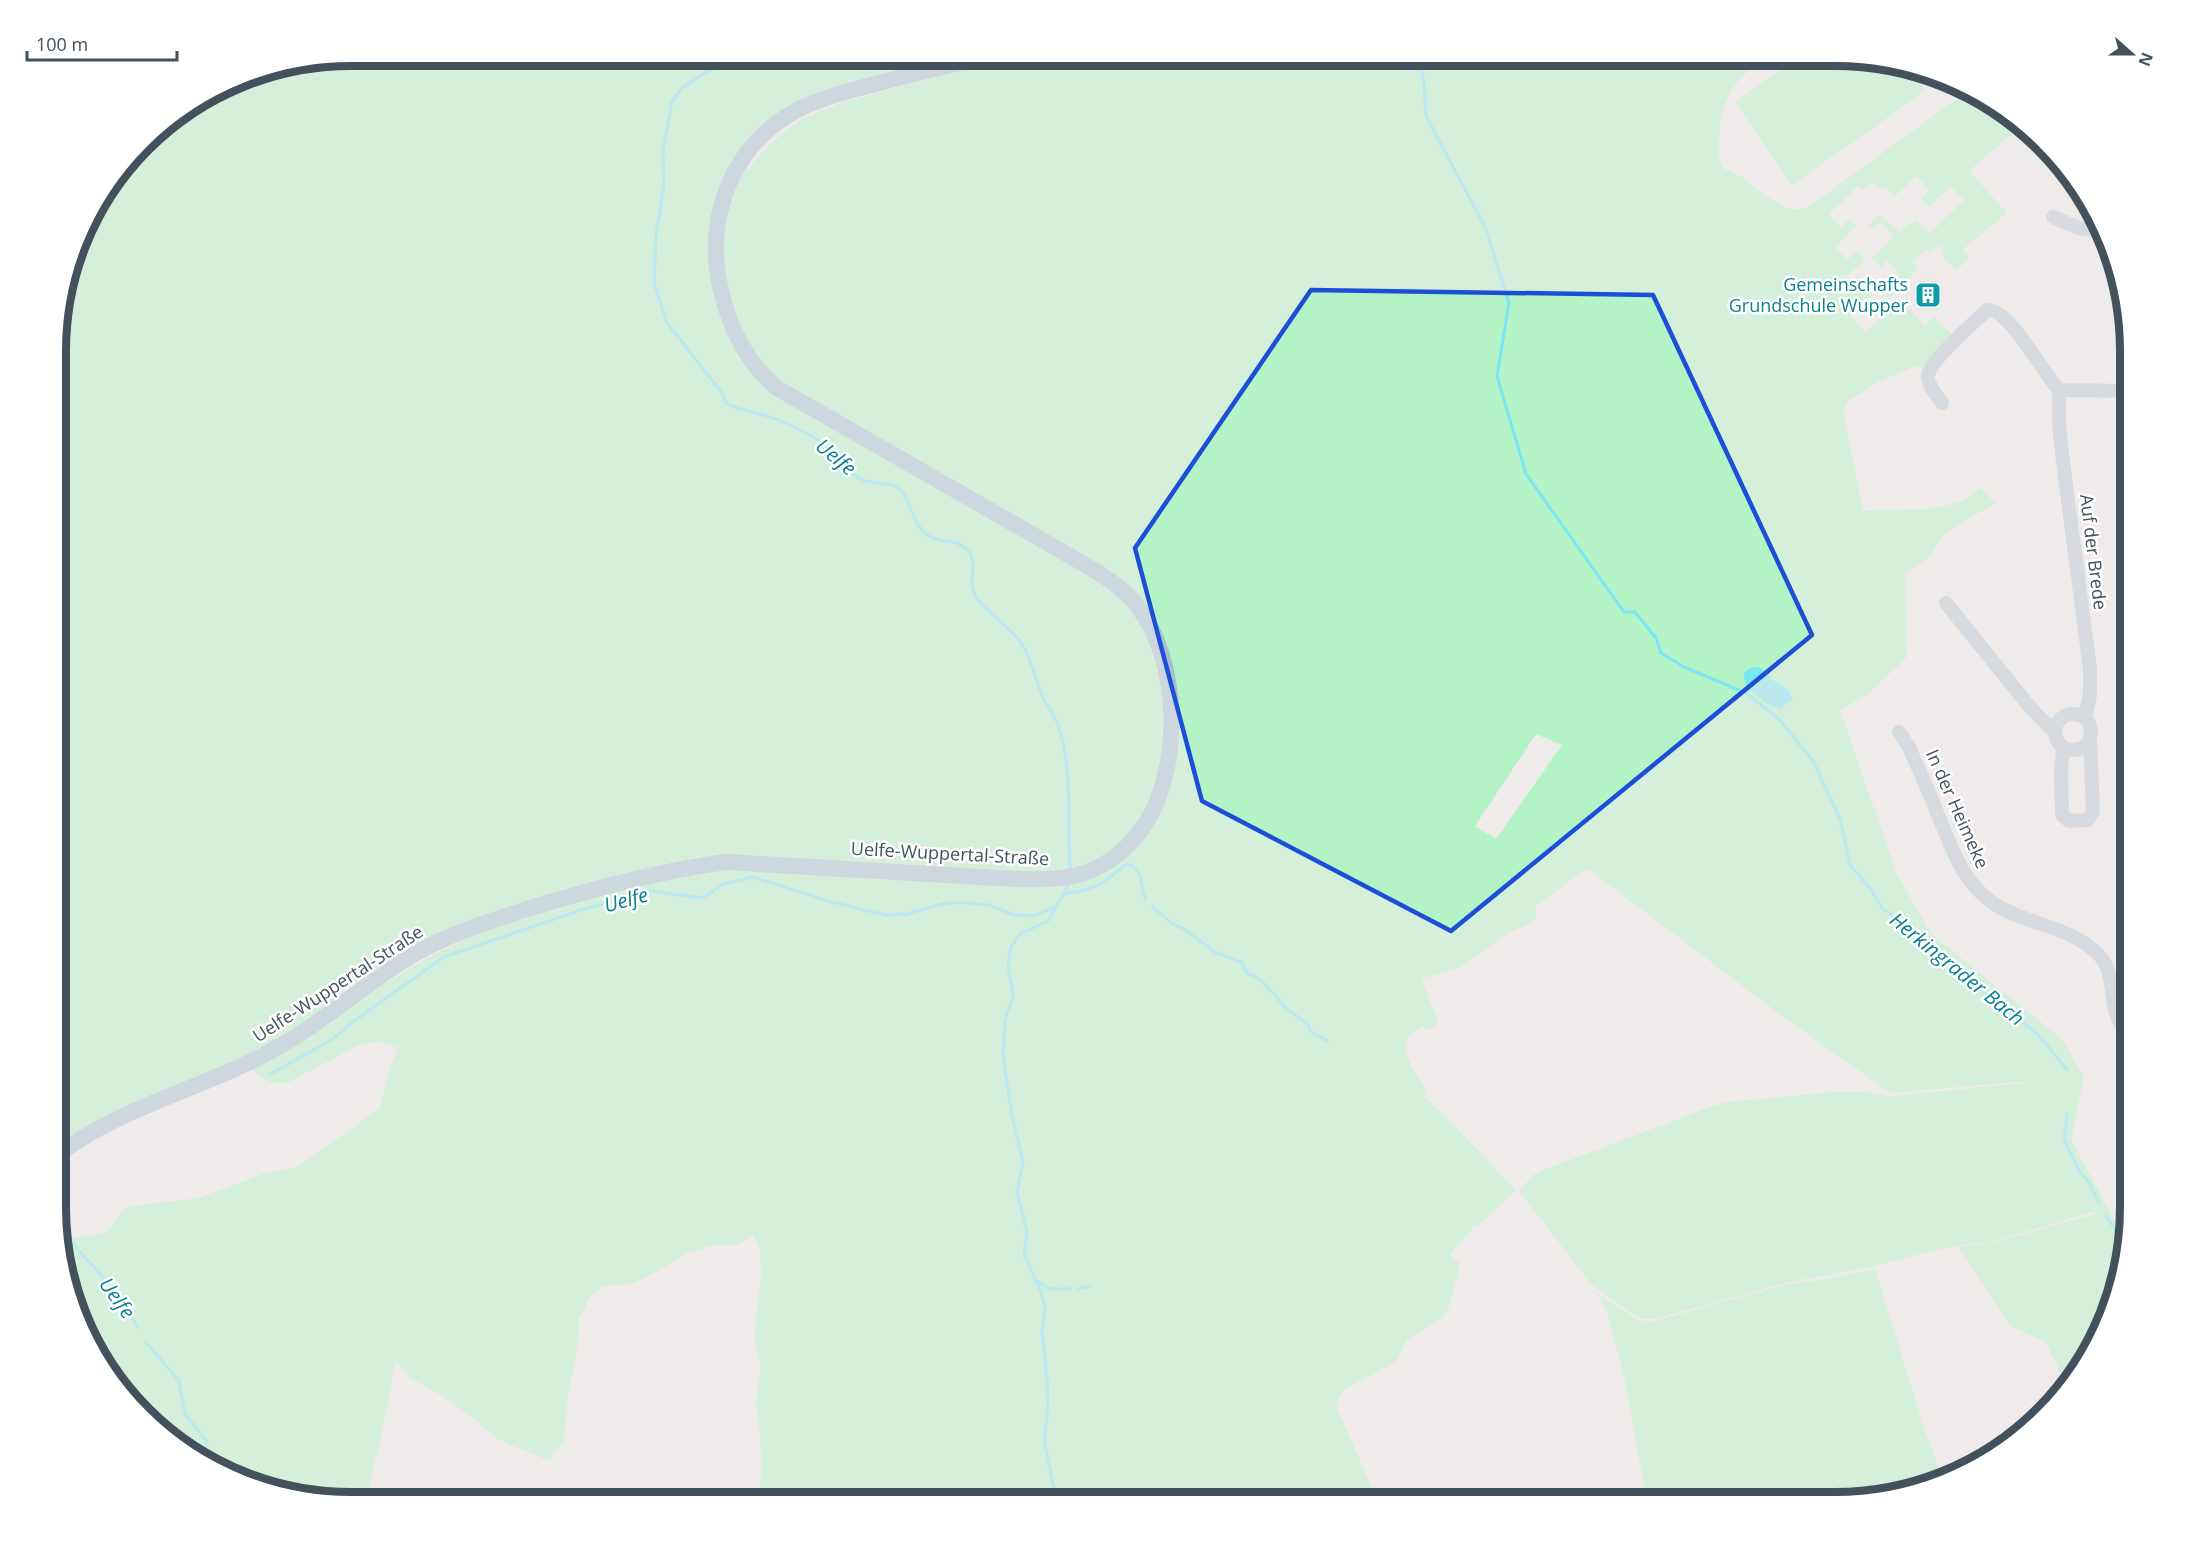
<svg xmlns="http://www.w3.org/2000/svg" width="2186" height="1558" font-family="'Open Sans',sans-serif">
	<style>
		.green { fill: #b3f3c6; fill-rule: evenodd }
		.water { fill: #7be6f5 }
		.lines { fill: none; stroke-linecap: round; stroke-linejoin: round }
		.stream { stroke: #7be6f5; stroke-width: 3 }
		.minor { stroke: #bac8d0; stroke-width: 14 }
		.major { stroke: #a7becf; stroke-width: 16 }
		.marked { fill: none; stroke: #1d4ed8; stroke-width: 4.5; stroke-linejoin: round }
		.labels { text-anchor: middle; stroke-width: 5; stroke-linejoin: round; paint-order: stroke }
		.culture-label { font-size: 18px; fill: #0d838f; stroke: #fff; text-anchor: end }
		.street-label { font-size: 18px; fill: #42515b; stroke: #fff }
		.water-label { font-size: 20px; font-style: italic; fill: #037f90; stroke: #fff }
		.rim { fill: none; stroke: #42515b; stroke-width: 8 }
	</style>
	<rect width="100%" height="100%" fill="#efebeb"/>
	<path class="green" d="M351,56H988C946,66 905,76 864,87C838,94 810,101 787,116C735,149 710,208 717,269C723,314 742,359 777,388L1113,582C1167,628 1178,691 1167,758C1164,780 1158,803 1146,823C1134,842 1116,853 1101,867C1186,828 1198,689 1150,617C1130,586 1093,566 1062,546L784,391L768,379L753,360L731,317L721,262L722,233L730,202L744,173L766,148L784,132L805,118L844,102L1014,56H1770C1739,75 1725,90 1720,127C1718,145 1716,151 1723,168L1742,177L1757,190L1780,205L1792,210L1807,208L1969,90L2012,115L2021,126L1969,171L2007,213L1963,249L1970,259L1956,270L1941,255L1945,251L1939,245L1930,253L1926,249L1912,262L1918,269L1888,299L1882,293L1900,275L1887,261L1881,267L1872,258L1894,237L1880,222L1871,229L1868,225L1880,214L1899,233L1911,222L1913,224L1917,220L1930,233L1964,200L1951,186L1929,207L1921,199L1930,190L1916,176L1895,196L1886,187L1881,190L1873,182L1863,190L1858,186L1829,214L1841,227L1850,219L1856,226L1835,247L1847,260L1857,251L1865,259L1843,281L1855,294L1865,285L1874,295L1851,316L1866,332L1901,300L1925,326L1934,317L1953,336L1974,315L1978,319L1934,364L1923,367L1916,366L1875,383L1864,392L1849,399L1843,411L1863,511L1930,509L1964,501L1981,488L1995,503L1945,533L1929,557L1905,573L1906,658L1868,694L1840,710L1897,875L1931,934L2061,1038L2084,1076L2071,1140L2119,1229L2127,1238L2113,1299L2097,1316L2105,1325L2069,1387L2068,1388L2046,1342L2011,1326L1959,1247L1999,1241L2096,1214L2094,1211L1999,1240L1944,1248L1874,1266L1789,1282L1654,1319H1643L1636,1316L1592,1285L1519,1191L1533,1175L1541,1171L1713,1106L1728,1102L1836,1092H1863L1891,1096L2015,1084H2027L2026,1083L2015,1082L1890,1093L1781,1015L1587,868L1536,906V917L1529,924L1508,933L1461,967L1421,979L1438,1020L1431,1030L1422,1027L1409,1034L1405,1048L1412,1068L1426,1091L1424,1097L1438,1109L1516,1190L1479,1225L1473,1226C1469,1237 1456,1245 1449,1255L1460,1264L1449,1307L1442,1318L1406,1340L1397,1361L1346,1388L1339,1397L1336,1406L1378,1502H757L762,1474L760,1436L756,1402L761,1367L754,1339L761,1276L760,1249L753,1235L737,1245H715L689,1252L665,1267L632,1284L602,1286L590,1297L579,1319L577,1354L568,1394L564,1442L548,1460L499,1440L467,1413L436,1392L410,1378L395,1360L383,1429L365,1502H332L256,1487L171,1441L95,1354L58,1245V1238H76L106,1233L125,1207L199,1198L263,1174L299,1166L379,1109L390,1069L398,1048L378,1041L357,1046L287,1083C268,1085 262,1078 249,1067L309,1034L374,990L433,955L505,919L580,894L690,870L724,865L753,864L880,873V878L876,880L898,876L1006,879L746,861C715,862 686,868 656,875C613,884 571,895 529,909C490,921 447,933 412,956C361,988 315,1030 261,1057C195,1090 118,1109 58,1155V313L86,220L156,129L238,78ZM1536,734L1562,745L1496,839L1475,826Z
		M1801,56H1854L1910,69L1925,91L1792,185L1735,102Z
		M1875,1269L1923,1425L1941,1473L1900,1494L1835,1502H1647L1624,1376L1607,1312L1598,1294L1636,1319L1648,1322L1663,1319L1729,1300L1789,1284L1834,1278Z"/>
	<path class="water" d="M1756,667L1761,668L1775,682L1788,690L1793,700L1786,703L1781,709C1766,708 1723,672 1756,667Z"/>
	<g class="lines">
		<path class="stream" d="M656,56L668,64L679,56
			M722,56L713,68L682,88L672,102L663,150L664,185L656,235L654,283L667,323L723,394L726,403C738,410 748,411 760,414C780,419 802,430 818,440C836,451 847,476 866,481C876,484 887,482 897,487C908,494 912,519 922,530C938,548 955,534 969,552C978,564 967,582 975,595C987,615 1010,625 1022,644C1031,659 1035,678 1042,695C1046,706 1055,715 1059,727C1073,773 1067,820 1070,867
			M1418,56L1424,83L1426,116L1486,229L1509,303L1497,376L1526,474L1624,612H1635L1656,638L1661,653L1684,667L1746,693L1779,719L1813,761L1840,819L1850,865L1869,887L1883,909L1897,918L1935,955L2039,1035L2067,1070
			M1065,893L1078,892L1101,884L1127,864C1145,869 1139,886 1146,900
			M1152,906L1171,923L1184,929L1215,952L1241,962L1247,973L1260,979L1288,1010L1308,1024L1310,1031L1327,1041
			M1056,907L1048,921L1020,934L1011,947L1008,965L1013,996L1005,1020L1003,1056L1012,1115L1023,1163L1017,1192L1027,1232L1024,1254L1040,1290L1045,1306L1042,1333L1047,1379L1048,1405L1044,1441L1057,1502
			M269,1075L333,1039L351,1023L444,957L581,910L650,891L703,898L721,885L753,877L828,901L885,915L907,914L942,904L959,902L989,905L1014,915L1034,916L1056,906L1065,893L1068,883
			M2067,1114L2064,1139L2079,1171L2088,1181L2099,1203
			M58,1209L60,1210C65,1243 82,1252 102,1276C115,1292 126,1310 138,1327
			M2106,1216L2118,1234L2126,1242
			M1038,1281C1052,1293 1054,1288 1071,1289
			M1078,1289L1091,1286
			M146,1342L179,1381L185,1414L207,1442L204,1459"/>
		<path class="minor" d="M2053,217L2078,228L2103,231
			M2059,390V423L2062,454L2090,669V695L2085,718
			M1942,403C1937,396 1929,387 1928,378C1926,363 1975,322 1987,310C2009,307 2043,374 2059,390L2130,391
			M1946,603L2029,706L2055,733
			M2055 732a18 18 0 1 1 36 0a18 18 0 1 1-36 0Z
			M1899,732L1909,747C1918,768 1928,789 1936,810C1952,848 1963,887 2001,908C2032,925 2073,928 2099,955C2120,977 2104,1015 2130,1034
			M2063,748L2061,772L2062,815L2069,821L2088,820L2093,812L2090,738"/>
		<path class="major" d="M58,1155C118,1108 195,1091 262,1056C316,1029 361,986 413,955C448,934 488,922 527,909C592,889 658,871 726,862L1015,879C1045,880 1078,880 1104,864C1121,854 1135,840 1146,823C1182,766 1180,661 1138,607C1121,584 1095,571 1070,556L777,388C742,359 723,314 717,269C710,208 735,149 787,116C810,101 838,94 864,87C905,76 946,66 988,56"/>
	</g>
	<path d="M0 0H2186V1558H0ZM1311,290L1653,295L1812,635L1451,931L1202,801L1135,548Z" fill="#efebeb" fill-opacity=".55" fill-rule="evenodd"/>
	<path class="marked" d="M1311,290L1653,295L1812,635L1451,931L1202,801L1135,548Z"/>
	<defs>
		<g id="building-square" transform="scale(1.35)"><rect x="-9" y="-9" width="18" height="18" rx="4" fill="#0f9aa8" stroke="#fff"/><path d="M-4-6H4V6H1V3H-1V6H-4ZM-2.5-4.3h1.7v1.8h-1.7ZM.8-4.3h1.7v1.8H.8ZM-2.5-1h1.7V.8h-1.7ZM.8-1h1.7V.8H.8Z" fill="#fff"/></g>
	</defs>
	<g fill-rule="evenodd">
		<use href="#building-square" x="1928" y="295"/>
	</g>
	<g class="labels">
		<g class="culture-label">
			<text x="1908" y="291">Gemeinschafts<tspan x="1908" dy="21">Grundschule Wupper</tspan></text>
		</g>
		<g class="street-label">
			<text transform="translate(2093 552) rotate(83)" y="6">Auf der Brede</text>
			<text transform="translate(1957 809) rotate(66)" y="6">In der Heimeke</text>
			<text transform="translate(950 854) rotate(3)" y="6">Uelfe-Wuppertal-Straße</text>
			<text transform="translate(338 984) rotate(-33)" y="6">Uelfe-Wuppertal-Straße</text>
		</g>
		<g class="water-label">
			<text transform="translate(836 457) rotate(40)" y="7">Uelfe</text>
			<text transform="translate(626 900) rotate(-15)" y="7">Uelfe</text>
			<text transform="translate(1957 969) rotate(39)" y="7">Herkingrader Bach</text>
			<text transform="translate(117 1298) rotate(54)" y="7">Uelfe</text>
		</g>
	</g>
	<path d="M0 0H2186V1558H0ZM351 66H1835A285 285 0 0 1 2120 351V1207A285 285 0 0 1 1835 1492H351A285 285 0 0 1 66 1207V351A285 285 0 0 1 351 66Z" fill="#fff" fill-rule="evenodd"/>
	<path class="rim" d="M351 66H1835A285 285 0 0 1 2120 351V1207A285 285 0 0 1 1835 1492H351A285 285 0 0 1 66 1207V351A285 285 0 0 1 351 66Z"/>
	<g transform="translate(2132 54) rotate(111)" stroke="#ffffff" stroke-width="4.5" paint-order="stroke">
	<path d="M0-4.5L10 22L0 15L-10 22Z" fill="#42515b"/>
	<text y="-9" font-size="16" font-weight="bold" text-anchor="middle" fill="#42515b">N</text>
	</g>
	<path d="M27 51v9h150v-9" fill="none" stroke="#42515b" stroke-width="3"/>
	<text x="36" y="51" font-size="18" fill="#42515b" stroke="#ffffff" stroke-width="4.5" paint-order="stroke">100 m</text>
</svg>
